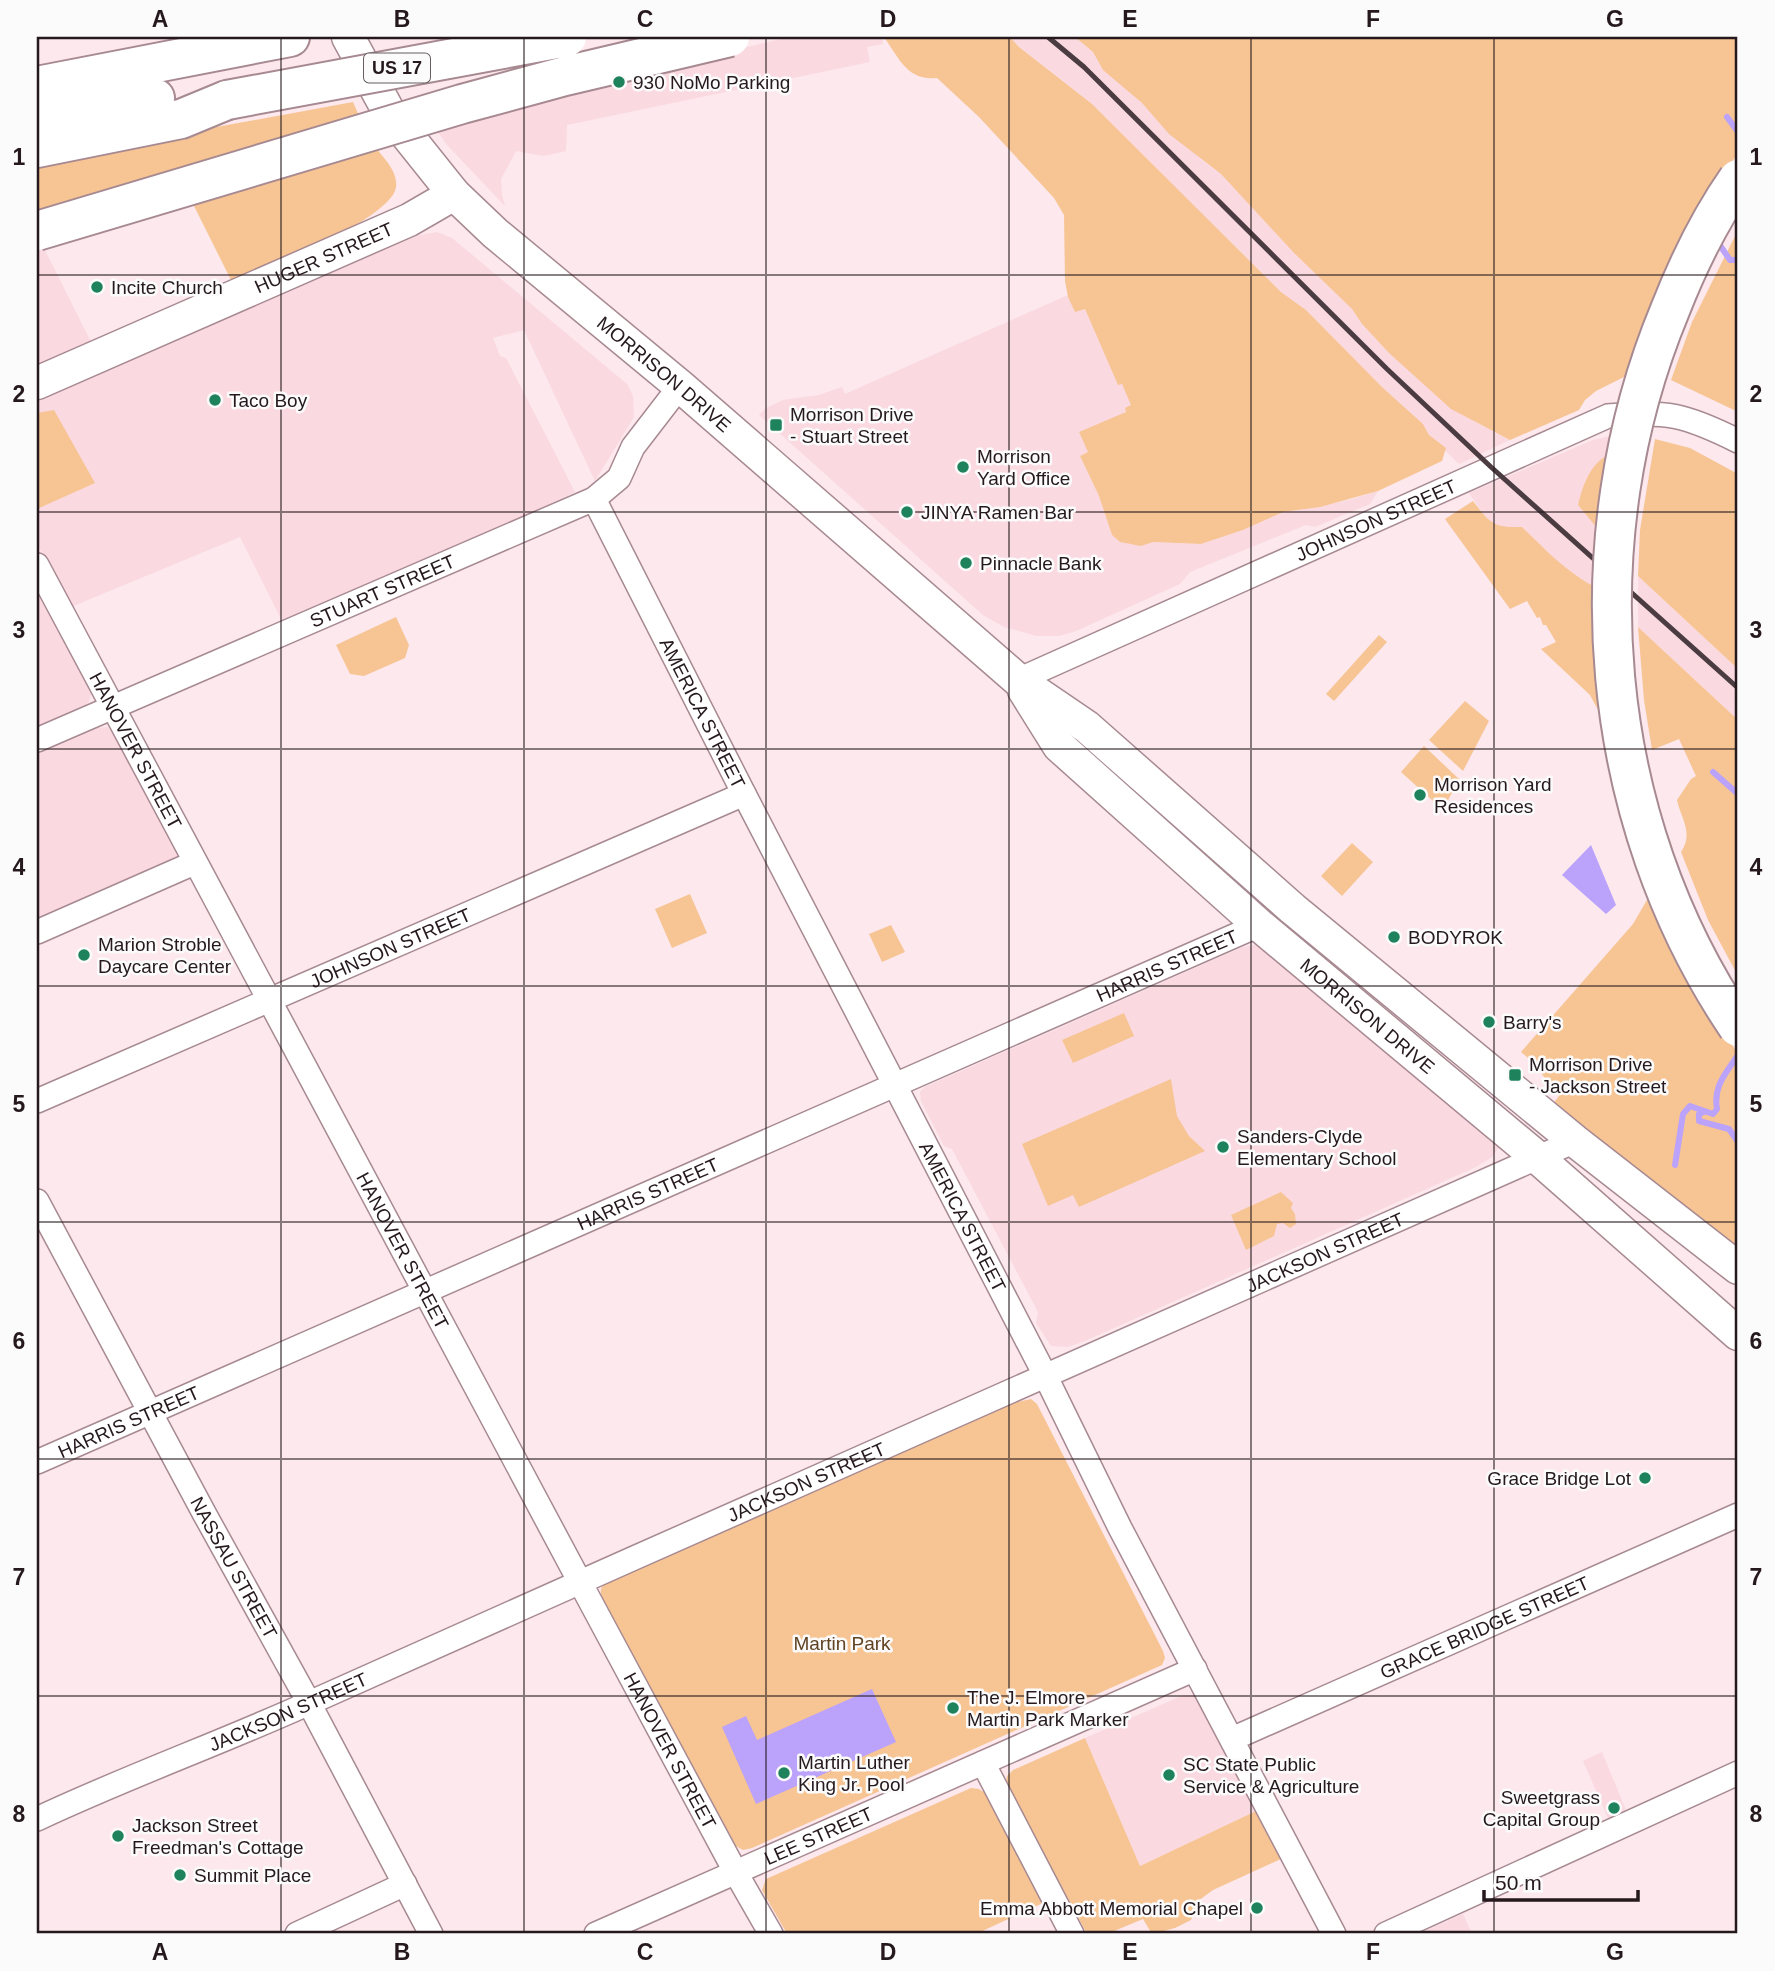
<svg xmlns="http://www.w3.org/2000/svg" width="1775" height="1971" font-family="Arial,sans-serif">
	<style>
		.built { fill: #fad9e1 }
		.green { fill: #f7c594 }
		.water { fill: #bba2fb }
		.lines { fill: none; stroke-linecap: round; stroke-linejoin: round }
		.stream { stroke: #bba2fb; stroke-width: 6 }
		.street-casing { stroke: #a78991; stroke-width: 26 }
		.secondary-casing { stroke: #a78991; stroke-width: 35 }
		.highway-casing { stroke: #a78991; stroke-width: 42 }
		.street { stroke: #fff; stroke-width: 23 }
		.secondary { stroke: #fff; stroke-width: 32 }
		.highway { stroke: #fff; stroke-width: 38 }
		.rail { stroke: #4a3c41; stroke-width: 5 }
		.highway-bridge-casing { stroke: #a78991; stroke-width: 42; stroke-linecap: butt }
		.highway-bridge { stroke: #fff; stroke-width: 38 }
		.grid { fill: none; stroke: #25191d; stroke-width: 2; stroke-opacity: 0.55 }
		.poi-dot { fill: #1e825c; stroke: #fbfbfb; stroke-width: 2.5 }
		.labels { text-anchor: middle; stroke-width: 5; stroke-linejoin: round; paint-order: stroke }
		.shield { fill: #fbfbfb; stroke: #655d60; stroke-width: 2 }
		.shield-label { font-size: 18px; font-weight: bold; fill: #25191d }
		.poi-label { font-size: 19px; fill: #25191d; stroke: #fbfbfb; text-anchor: start }
		.street-label { font-size: 19px; fill: #25191d; stroke: #fbfbfb }
		.park-label { font-size: 19px; fill: #614323; stroke: #fbfbfb }
		.neatline { fill: none; stroke: #25191d; stroke-width: 2.5 }
		.grid-label { font-size: 23px; text-anchor: middle; font-weight: bold; fill: #25191d }
	</style>
	<rect width="100%" height="100%" fill="#fce8ed"/>
	<path class="built" d="M789,37H882L883,44L867,47L870,62L567,125L566,151L544,156L516,151L501,179L502,195L505,206L447,145L435,128L566,90Z
		M1010,37H1075L1093,52L1103,70L1117,80L1203,161L1221,174L1294,253L1352,309L1362,324L1389,353L1475,422L1510,440L1459,464L1429,435L1423,424L1382,387L1306,310L1281,292L1092,104L1019,47Z
		M437,232L452,238L627,384L633,396L634,417L595,481L524,330L493,338L500,356L506,358L575,492L434,558L282,621L240,537L71,607L37,544V399L416,236Z
		M42,244L93,346L37,369V246Z
		M1068,295L1085,309L1118,384L1122,383L1131,405L1088,452L1080,456L1099,496L1112,535L1140,546L1153,542L1201,544L1243,530L1283,512L1300,510L1349,500L1378,491L1370,504L1315,527L1306,525L1190,572L1180,584L1076,631L1059,636H1037L1004,627L983,615L759,415L766,408L783,400L819,395L842,387L845,394Z
		M1615,435L1610,454L1586,479L1578,505L1601,533L1597,588L1579,579L1561,565L1522,527L1507,528L1490,524L1469,493L1593,440Z
		M1638,576L1738,669V720L1638,627Z
		M37,582L70,646L91,694L88,704L37,726Z
		M107,727L113,732L181,860L37,923V754L97,728Z
		M1255,945L1260,946L1500,1146L1492,1157L1476,1167L1085,1341L1068,1347L1051,1346L1036,1323L1038,1312L952,1149L944,1146L921,1101L920,1092L925,1087L1243,947Z
		M1184,1695H1193L1197,1698L1256,1811L1140,1866L1085,1738Z
		M1602,1752L1628,1815L1610,1823L1583,1761Z
		M1463,1914L1472,1934H1424L1423,1932Z"/>
	<path class="green" d="M884,37H1010L1019,47L1092,104L1281,292L1306,310L1382,387L1423,424L1429,435L1446,448L1442,461L1378,491L1320,507L1283,512L1243,530L1201,544L1153,542L1141,546L1120,542L1112,535L1099,496L1080,456L1088,452L1079,432L1126,412L1125,408L1131,405L1122,384L1118,385L1085,309L1075,312L1068,297L1065,281L1064,215L1054,198L979,117L937,78C907,81 899,58 884,37Z
		M1075,37H1738V153L1713,190L1630,374L1596,391L1585,400L1579,410L1510,440L1451,409L1389,353L1362,324L1352,309L1294,253L1221,174L1169,134L1142,103L1103,70L1093,52Z
		M353,102L360,118L37,215V164L211,128Z
		M374,146C383,157 398,171 396,187C393,218 264,270 233,284L191,200Z
		M1738,230V412L1671,380L1692,322Z
		M54,410L95,483L37,509V413Z
		M1655,439L1690,448L1738,474V669L1638,576L1640,530Z
		M1610,454L1601,533L1578,505C1583,485 1590,463 1610,454Z
		M1473,501C1490,523 1493,528 1522,527C1546,550 1567,573 1597,588L1603,706L1598,710L1590,695L1541,649L1556,642L1546,625H1543L1540,617L1537,618L1527,601L1510,609L1445,519Z
		M396,617L409,645L405,658L364,676L350,674L336,645Z
		M1638,627L1738,720V976L1708,920L1681,852C1694,833 1681,819 1677,800L1691,779L1696,776L1679,739L1652,750L1644,700Z
		M1379,635L1387,642L1334,701L1326,694Z
		M1465,701L1489,721L1463,771L1429,740Z
		M1424,746L1459,779L1443,810L1401,772Z
		M1352,843L1373,862L1342,896L1321,876Z
		M1651,893L1707,1006L1738,1054V1249L1552,1105L1559,1096L1541,1073L1539,1067L1521,1052L1633,924Z
		M690,894L707,933L672,948L655,909Z
		M891,925L905,952L882,962L869,934Z
		M1124,1013L1134,1036L1073,1063L1062,1040Z
		M1171,1079L1177,1116L1189,1136L1205,1151L1079,1207L1073,1195L1048,1206L1022,1144Z
		M1281,1192L1293,1203L1291,1208L1295,1214L1296,1224L1290,1228L1283,1223L1277,1224L1274,1236L1246,1250L1231,1215Z
		M1031,1399L1037,1404L1163,1651L1165,1658L1162,1665L752,1848L743,1850L736,1846L603,1600C600,1593 599,1587 607,1582L1013,1403Z
		M1085,1738L1140,1866L1256,1811L1281,1859L1213,1890L1198,1901L1191,1920L1175,1928L1152,1934L1143,1919L1107,1934H1087L1006,1783L1007,1776L1013,1770Z
		M971,1788L979,1789L985,1793L1043,1903L976,1934H787L762,1890L766,1879Z"/>
	<path class="water" d="M1591,845L1616,905L1606,914L1562,875Z
		M872,1689L896,1742L756,1804L722,1727L746,1716L757,1740Z"/>
	<g class="lines">
		<path class="stream" d="M1727,117L1738,132
			M1717,241L1730,260H1738
			M1713,772L1738,794
			M1704,1112L1699,1114V1121L1729,1129L1738,1142
			M1675,1165L1683,1114L1690,1106L1713,1114L1717,1109C1713,1086 1726,1073 1738,1055"/>
		<g class="street-casing">
			<g id="street">
				<path id="s1" d="M594,499L744,794L1045,1375L1120,1528L1334,1934"/>
				<path id="s2" d="M37,565L589,1599L736,1873L771,1934"/>
				<path id="s3" d="M1018,680L1608,416C1666,410 1686,415 1738,441"/>
				<path id="s4" d="M37,740L594,499L619,478L633,447L680,386"/>
				<path d="M37,932L194,863"/>
				<path id="s5" d="M37,1101L744,794"/>
				<path id="s6" d="M37,1201L204,1513L309,1703L431,1934"/>
				<path id="s7" d="M37,1462L1259,925"/>
				<path id="s8" d="M1232,1739L1738,1515"/>
				<path d="M983,1763L1072,1934"/>
				<path id="s9" d="M37,1819C128,1776 224,1742 316,1700C735,1512 1156,1328 1575,1141"/>
				<path d="M297,1934L405,1884"/>
				<path id="s10" d="M596,1934L1195,1669"/>
				<path d="M1386,1934L1738,1773"/>
			</g>
		</g>
		<g class="secondary-casing">
			<g id="secondary">
				<path id="s11" d="M348,37L390,114L454,194L495,233L680,386L1018,680L1087,727L1293,909L1575,1141L1738,1268"/>
				<path id="s12" d="M37,383L409,220L454,194"/>
				<path id="s13" d="M1024,690L1059,746L1259,925L1538,1158L1738,1334"/>
			</g>
		</g>
		<g class="highway-casing">
			<path id="highway" d="M37,86L290,37
				M37,119L155,98
				M37,148L181,119L227,100"/>
		</g>
		<use href="#street" class="street"/>
		<use href="#secondary" class="secondary"/>
		<use href="#highway" class="highway"/>
		<path class="rail" d="M1048,37L1084,67L1387,369L1491,467L1738,688"/>
		<g class="highway-bridge-casing">
			<path id="highway-bridge" d="M227,100L567,37
				M1738,179C1710,219 1688,264 1670,310C1574,541 1597,819 1738,1027
				M37,231L462,104L565,76L730,37"/>
		</g>
		<use href="#highway-bridge" class="highway-bridge"/>
	</g>
	<path class="grid" d="M281,37V1934M524,37V1934M766,37V1934M1009,37V1934M1251,37V1934M1494,37V1934M37,275H1738M37,512H1738M37,749H1738M37,986H1738M37,1222H1738M37,1459H1738M37,1696H1738"/>
	<g class="poi-dot">
		<circle cx="619" cy="82" r="7"/>
		<circle cx="97" cy="287" r="7"/>
		<circle cx="215" cy="400" r="7"/>
		<rect x="769" y="418" width="14" height="14" rx="3.5"/>
		<circle cx="963" cy="467" r="7"/>
		<circle cx="907" cy="512" r="7"/>
		<circle cx="966" cy="563" r="7"/>
		<circle cx="1420" cy="795" r="7"/>
		<circle cx="1394" cy="937" r="7"/>
		<circle cx="84" cy="955" r="7"/>
		<circle cx="1489" cy="1022" r="7"/>
		<rect x="1508" y="1068" width="14" height="14" rx="3.5"/>
		<circle cx="1223" cy="1147" r="7"/>
		<circle cx="1645" cy="1478" r="7"/>
		<circle cx="953" cy="1708" r="7"/>
		<circle cx="784" cy="1773" r="7"/>
		<circle cx="1169" cy="1775" r="7"/>
		<circle cx="1614" cy="1808" r="7"/>
		<circle cx="118" cy="1836" r="7"/>
		<circle cx="180" cy="1875" r="7"/>
		<circle cx="1257" cy="1908" r="7"/>
	</g>
	<g class="labels">
		<rect class="shield" x="364" y="53.5" width="66" height="29" rx="5"/>
		<g class="shield-label">
			<text x="397" y="74">US 17</text>
		</g>
		<g class="poi-label">
			<text x="633" y="89">930 NoMo Parking</text>
			<text x="111" y="294">Incite Church</text>
			<text x="229" y="407">Taco Boy</text>
			<text x="790" y="421">Morrison Drive<tspan x="790" dy="22">- Stuart Street</tspan></text>
			<text x="977" y="463">Morrison<tspan x="977" dy="22">Yard Office</tspan></text>
			<text x="921" y="519">JINYA Ramen Bar</text>
			<text x="980" y="570">Pinnacle Bank</text>
			<text x="1434" y="791">Morrison Yard<tspan x="1434" dy="22">Residences</tspan></text>
			<text x="1408" y="944">BODYROK</text>
			<text x="98" y="951">Marion Stroble<tspan x="98" dy="22">Daycare Center</tspan></text>
			<text x="1503" y="1029">Barry's</text>
			<text x="1529" y="1071">Morrison Drive<tspan x="1529" dy="22">- Jackson Street</tspan></text>
			<text x="1237" y="1143">Sanders-Clyde<tspan x="1237" dy="22">Elementary School</tspan></text>
			<text x="1631" y="1485" text-anchor="end">Grace Bridge Lot</text>
			<text x="967" y="1704">The J. Elmore<tspan x="967" dy="22">Martin Park Marker</tspan></text>
			<text x="798" y="1769">Martin Luther<tspan x="798" dy="22">King Jr. Pool</tspan></text>
			<text x="1183" y="1771">SC State Public<tspan x="1183" dy="22">Service &amp; Agriculture</tspan></text>
			<text x="1600" y="1804" text-anchor="end">Sweetgrass<tspan x="1600" dy="22">Capital Group</tspan></text>
			<text x="132" y="1832">Jackson Street<tspan x="132" dy="22">Freedman's Cottage</tspan></text>
			<text x="194" y="1882">Summit Place</text>
			<text x="1243" y="1915" text-anchor="end">Emma Abbott Memorial Chapel</text>
		</g>
		<g class="street-label">
			<text dy="7" stroke="none"><textPath href="#s12" startOffset="313">HUGER STREET</textPath></text>
			<text dy="7" stroke="none"><textPath href="#s11" startOffset="467">MORRISON DRIVE</textPath></text>
			<text dy="7" stroke="none"><textPath href="#s3" startOffset="392">JOHNSON STREET</textPath></text>
			<text dy="7" stroke="none"><textPath href="#s4" startOffset="376">STUART STREET</textPath></text>
			<text dy="7" stroke="none"><textPath href="#s1" startOffset="240">AMERICA STREET</textPath></text>
			<text dy="7" stroke="none"><textPath href="#s2" startOffset="210">HANOVER STREET</textPath></text>
			<text dy="7" stroke="none"><textPath href="#s5" startOffset="385">JOHNSON STREET</textPath></text>
			<text dy="7" stroke="none"><textPath href="#s7" startOffset="1234">HARRIS STREET</textPath></text>
			<text dy="7" stroke="none"><textPath href="#s13" startOffset="476">MORRISON DRIVE</textPath></text>
			<text dy="7" stroke="none"><textPath href="#s7" startOffset="667">HARRIS STREET</textPath></text>
			<text dy="7" stroke="none"><textPath href="#s1" startOffset="807">AMERICA STREET</textPath></text>
			<text dy="7" stroke="none"><textPath href="#s2" startOffset="777">HANOVER STREET</textPath></text>
			<text dy="7" stroke="none"><textPath href="#s9" startOffset="1407">JACKSON STREET</textPath></text>
			<text dy="7" stroke="none"><textPath href="#s7" startOffset="100">HARRIS STREET</textPath></text>
			<text dy="7" stroke="none"><textPath href="#s9" startOffset="840">JACKSON STREET</textPath></text>
			<text dy="7" stroke="none"><textPath href="#s6" startOffset="416">NASSAU STREET</textPath></text>
			<text dy="7" stroke="none"><textPath href="#s8" startOffset="276">GRACE BRIDGE STREET</textPath></text>
			<text dy="7" stroke="none"><textPath href="#s9" startOffset="273">JACKSON STREET</textPath></text>
			<text dy="7" stroke="none"><textPath href="#s2" startOffset="1344">HANOVER STREET</textPath></text>
			<text dy="7" stroke="none"><textPath href="#s10" startOffset="243">LEE STREET</textPath></text>
		</g>
		<g class="park-label">
			<text x="842" y="1650">Martin Park</text>
		</g>
	</g>
	<rect width="1775" height="1971" fill="none" stroke="#fbfbfb" stroke-width="77"/>
	<path d="M1484 1890v10h154v-10" fill="none" stroke="#25191d" stroke-width="3.5"/>
	<text x="1495" y="1890" font-size="21" fill="#25191d" stroke="#fbfbfb" stroke-width="5" paint-order="stroke">50 m</text>
	<rect x="38" y="38" width="1698" height="1894" class="neatline"/>
	<g class="grid-label">
		<text x="160" y="27">A</text>
		<text x="402" y="27">B</text>
		<text x="645" y="27">C</text>
		<text x="888" y="27">D</text>
		<text x="1130" y="27">E</text>
		<text x="1373" y="27">F</text>
		<text x="1615" y="27">G</text>
		<text x="19" y="165">1</text>
		<text x="1756" y="165">1</text>
		<text x="19" y="402">2</text>
		<text x="1756" y="402">2</text>
		<text x="19" y="638">3</text>
		<text x="1756" y="638">3</text>
		<text x="19" y="875">4</text>
		<text x="1756" y="875">4</text>
		<text x="19" y="1112">5</text>
		<text x="1756" y="1112">5</text>
		<text x="19" y="1349">6</text>
		<text x="1756" y="1349">6</text>
		<text x="19" y="1585">7</text>
		<text x="1756" y="1585">7</text>
		<text x="19" y="1822">8</text>
		<text x="1756" y="1822">8</text>
		<text x="160" y="1960">A</text>
		<text x="402" y="1960">B</text>
		<text x="645" y="1960">C</text>
		<text x="888" y="1960">D</text>
		<text x="1130" y="1960">E</text>
		<text x="1373" y="1960">F</text>
		<text x="1615" y="1960">G</text>
	</g>
</svg>
